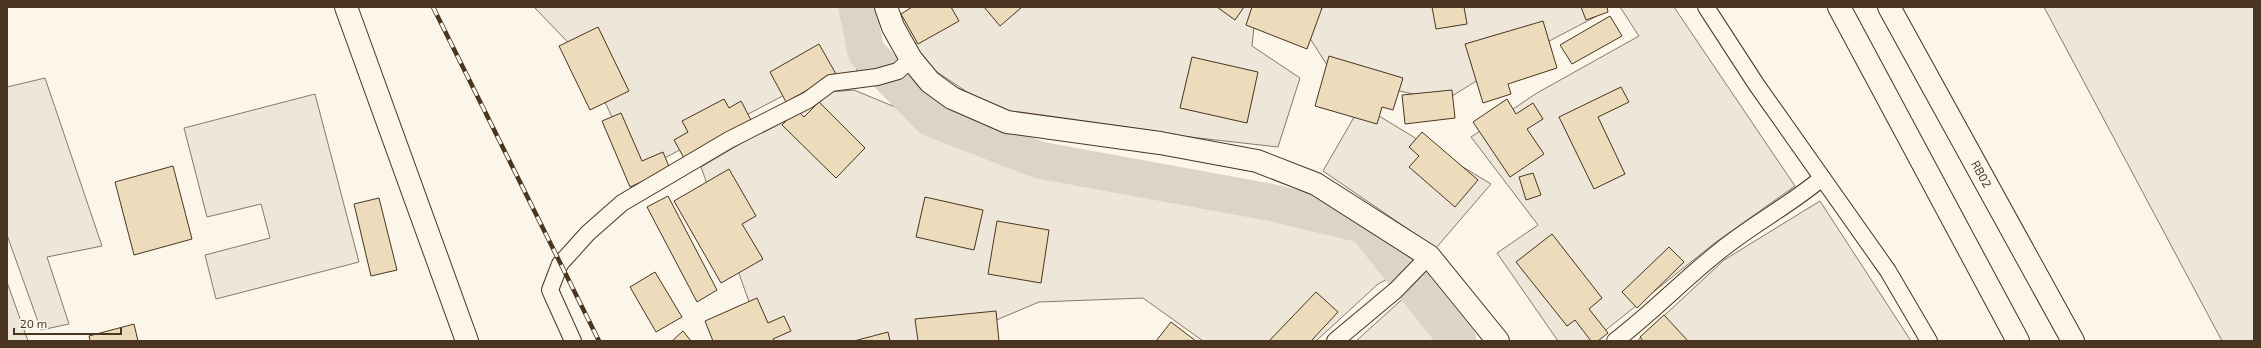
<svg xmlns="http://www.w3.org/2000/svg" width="2261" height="348" font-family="'Exo 2',sans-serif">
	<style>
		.green { fill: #ede6d9; stroke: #887966 }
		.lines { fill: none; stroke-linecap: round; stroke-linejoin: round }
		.canal { stroke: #dcd4c6; stroke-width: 37 }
		.building { fill: #ecdcbc; stroke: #4a3520 }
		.service-casing { stroke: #4a3520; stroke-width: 18 }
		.minor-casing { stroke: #4a3520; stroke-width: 24 }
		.trunk-casing { stroke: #4a3520; stroke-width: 24 }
		.service { stroke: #fbf6e9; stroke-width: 16 }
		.minor { stroke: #fbf6e9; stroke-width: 22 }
		.trunk { stroke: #fbf6e9; stroke-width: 22 }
		.rail-casing { stroke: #4a3520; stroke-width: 4.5 }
		.rail { stroke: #fbf6e9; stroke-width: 3; stroke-dasharray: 9; stroke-linecap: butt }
		.labels { text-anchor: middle; stroke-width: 3; stroke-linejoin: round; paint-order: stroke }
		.street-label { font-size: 12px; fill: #4a3520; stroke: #fbf6e9 }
	</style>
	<rect width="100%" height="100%" fill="#fbf6e9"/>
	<path class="green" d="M534,7H850L860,57L856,73L813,80L638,172L585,60Z
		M934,7H1256L1252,46L1300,78L1278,147L1163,134L994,110L910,54Z
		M1290,7H1592L1597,16L1494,70L1444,101L1334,76Z
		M1620,7H1674L1795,186L1716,242L1592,341H1558L1497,253L1538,225L1471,137L1537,93L1639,36Z
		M2044,7H2254V341H2222Z
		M45,78L102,246L47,257L69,324L41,330L7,235V87Z
		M854,90L1040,167L1269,208L1367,245L1393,276L1378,284L1316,341H1203L1143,298L1039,302L956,337L940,341H763L701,167L828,92Z
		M315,94L359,262L216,299L205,255L270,238L261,204L207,217L184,128Z
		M1361,105L1491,184L1436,248L1323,171Z
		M1820,201L1911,341H1637L1724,260Z
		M7,282L28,341H7Z
		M1408,294L1450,341H1356Z"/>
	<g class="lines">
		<path class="canal" d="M857,7L866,52L931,118L1039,160L1269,202L1365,225L1458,341"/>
	</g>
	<path class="building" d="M912,7H951L959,21L918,44L901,14Z
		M984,7H1022L1000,26Z
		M1217,7H1244L1235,20Z
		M1252,7H1318L1322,8L1307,49L1246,25Z
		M1432,7H1464L1467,24L1436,29Z
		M1581,7H1607L1608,12L1586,20Z
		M1610,16L1622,36L1572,64L1560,45Z
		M1543,21L1557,68L1508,84L1511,94L1483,103L1465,44Z
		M598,27L629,91L590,110L559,46Z
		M819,44L836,74L786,102L770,72Z
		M1329,56L1403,78L1393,110L1382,107L1377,124L1315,106Z
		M1192,57L1258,72L1247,123L1180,108Z
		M1621,87L1629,102L1598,117L1625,174L1594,189L1559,117Z
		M1452,90L1455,118L1405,124L1402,95Z
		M724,99L729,108L741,101L751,120L684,158L674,140L688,132L682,121Z
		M1507,99L1516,114L1533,103L1543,119L1527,129L1544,154L1510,177L1473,122Z
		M819,102L865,148L836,178L782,125L797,110L804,117Z
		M621,113L642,161L663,152L670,169L630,187L602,121Z
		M1422,132L1478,180L1455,207L1409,167L1419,156L1409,147Z
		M173,166L192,239L134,255L115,182Z
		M729,169L756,216L742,224L763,259L721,283L674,201Z
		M1533,173L1541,195L1526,200L1519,177Z
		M668,196L717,290L697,302L647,207Z
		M925,197L983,210L974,250L916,237Z
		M379,198L397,270L371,276L354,204Z
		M997,221L1049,230L1041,283L988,274Z
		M1552,234L1602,298L1589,309L1608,333L1598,341H1591L1575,320L1567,326L1516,262Z
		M1669,247L1684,262L1637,308L1622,292Z
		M655,272L682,317L656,332L630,287Z
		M1316,292L1338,312L1311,341H1269Z
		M757,298L768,323L784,316L791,331L773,339L774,341H713L705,321Z
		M996,311L999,341H918L915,319Z
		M1664,315L1688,341H1643L1640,337Z
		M1171,322L1196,341H1156Z
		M134,324L138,341H90L89,336Z
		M683,331L691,341H672Z
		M888,332L890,341H854Z"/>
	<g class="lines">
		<g class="service-casing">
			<path id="service" d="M1706,7L1756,84L1888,271L1929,341
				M573,341L550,290L560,264L588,233L622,203L729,140L808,100L831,83L877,77L898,71L911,59
				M1335,341L1396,290L1429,256
				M1615,341C1652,313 1684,279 1721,250C1753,224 1790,205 1822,178"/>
		</g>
		<g class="minor-casing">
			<path id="minor" d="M346,7L467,341
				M886,7L893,27L911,59L930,82L952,98L1007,122L1160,143L1257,161L1316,184L1429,256L1498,341"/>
		</g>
		<g class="trunk-casing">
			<g id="trunk">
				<path d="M1839,7L2018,341"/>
				<path id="s1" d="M1889,7L2073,341"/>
			</g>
		</g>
		<use href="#service" class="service"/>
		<use href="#minor" class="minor"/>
		<use href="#trunk" class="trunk"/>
		<g class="rail-casing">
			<path id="rail" d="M433,7L599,341"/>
		</g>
		<use href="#rail" class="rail"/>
	</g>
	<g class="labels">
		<g class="street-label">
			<text dy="4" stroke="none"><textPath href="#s1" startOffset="191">RB02</textPath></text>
		</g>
	</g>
	<rect width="2261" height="348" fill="none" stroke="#4a3520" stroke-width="16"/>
	<path d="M14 328v6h107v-6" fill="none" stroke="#4a3520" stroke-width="2"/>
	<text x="20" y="328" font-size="12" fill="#4a3520" stroke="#fbf6e9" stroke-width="3" paint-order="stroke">20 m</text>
</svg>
